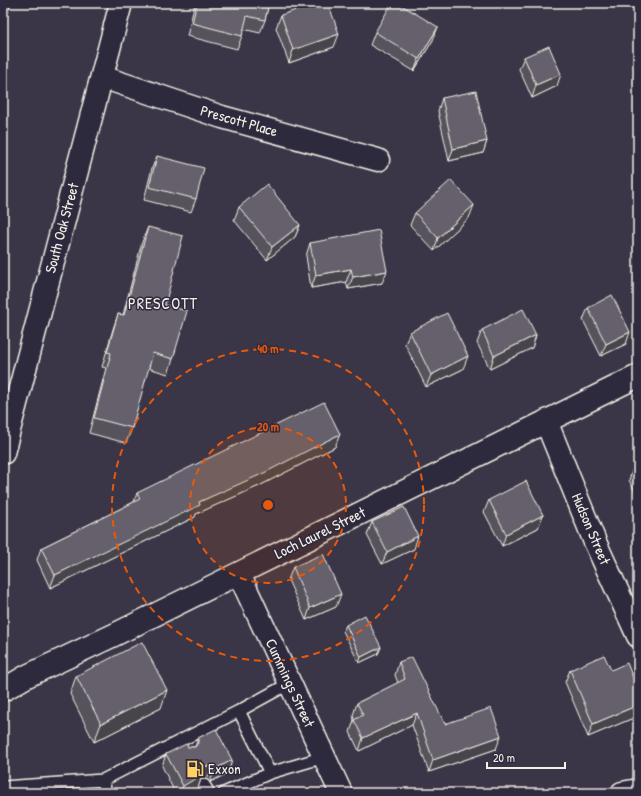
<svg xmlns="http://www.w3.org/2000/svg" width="641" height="796" font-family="'Patrick Hand',sans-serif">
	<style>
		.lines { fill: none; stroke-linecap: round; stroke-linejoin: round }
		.service-casing { stroke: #f4f1e8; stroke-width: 14 }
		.minor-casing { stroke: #f4f1e8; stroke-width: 25 }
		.secondary-casing { stroke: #f4f1e8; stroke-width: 25 }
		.service { stroke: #2f2a3d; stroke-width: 11 }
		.minor { stroke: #2f2a3d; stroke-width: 22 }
		.secondary { stroke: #2f2a3d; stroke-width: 22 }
		.wall { fill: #57535d; stroke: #f4f1e8 }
		.shaded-wall { fill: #47444c; stroke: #f4f1e8 }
		.building { fill: #65616c; stroke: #f4f1e8 }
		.ring { fill: none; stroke: #e8590c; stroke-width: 2; stroke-dasharray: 7 5 }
		.labels { text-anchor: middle; stroke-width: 3; stroke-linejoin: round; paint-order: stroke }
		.street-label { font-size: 15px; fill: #f4f1e8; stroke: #2f2a3d }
		.poi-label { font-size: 15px; fill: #f4f1e8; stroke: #2f2a3d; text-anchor: start }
		.neighbourhood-label { font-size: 16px; letter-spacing: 1px; fill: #f4f1e8; stroke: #2f2a3d }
		.centre { fill: #e8590c; stroke: #2f2a3d; stroke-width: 2 }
		.ring-label { font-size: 12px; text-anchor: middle; font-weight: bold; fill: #e8590c; stroke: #2f2a3d; stroke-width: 3; stroke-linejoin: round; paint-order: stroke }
	</style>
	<rect width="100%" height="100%" fill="#3b3647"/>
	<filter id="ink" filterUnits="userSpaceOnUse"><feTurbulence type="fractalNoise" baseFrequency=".025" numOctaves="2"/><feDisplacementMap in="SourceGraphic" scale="8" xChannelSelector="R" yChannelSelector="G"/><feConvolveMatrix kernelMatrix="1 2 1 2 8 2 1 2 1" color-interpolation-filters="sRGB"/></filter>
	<g filter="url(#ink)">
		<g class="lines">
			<g class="service-casing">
				<path id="service" d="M290,683L239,711L270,773L324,757
					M103,780L106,793
					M204,785L209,793
					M3,787L103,780L239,711
					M224,793L270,773"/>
			</g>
			<g class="minor-casing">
				<path id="minor" d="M102,77L222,117L378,160
					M546,421L595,542L638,636
					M239,574L341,793
					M3,690L27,676L114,635L638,376"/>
			</g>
			<g class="secondary-casing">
				<path id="secondary" d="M3,453L121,3
					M622,793L638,790"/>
			</g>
			<use href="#service" class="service"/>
			<use href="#minor" class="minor"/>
			<use href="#secondary" class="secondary"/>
		</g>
		<path class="wall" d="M195,3H269L265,20L260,33L243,29L242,36L237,49L187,36Z
			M281,15L334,47L289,63L276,28Z
			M375,32L433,40L414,71L370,45Z
			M524,57L557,86L532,98L519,69Z
			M442,98L487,141L483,153L449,161L438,111Z
			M157,156L196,199L191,212L144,200L152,168Z
			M239,207L300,225L295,237L267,260L234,220Z
			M415,213L469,218L434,251L410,225Z
			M148,227L165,305L173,359L168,374L148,368L132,428L126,443L89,433L106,368L102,367L113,329L118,314L123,315L142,242Z
			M310,243L382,283L348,289L346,282L311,288L306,256Z
			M588,308L626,344L601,356L583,320Z
			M482,330L536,335L532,348L490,369L477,343Z
			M410,332L463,369L426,387L405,344Z
			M335,447L259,486L196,514L195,517L50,588L37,560L41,548L134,502L137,493Z
			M638,460V498L629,480L635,462Z
			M489,500L543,515L538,528L502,546L484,512Z
			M372,522L414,549L382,564L367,535Z
			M293,567L336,607L306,620L288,580Z
			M346,625L381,647L378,654L359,663L343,631Z
			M399,662L445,724L496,749L429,772L412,725L359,751L350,732L354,720L353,715L357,703L398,683L395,675Z
			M570,670H611L638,690V716L588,737L565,682Z
			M76,676L161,708L94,742L70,694Z
			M198,738L232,760L228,773L210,782L207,779H201L198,788L188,793H175L162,766L166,754L188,747H195Z"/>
		<path class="shaded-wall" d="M438,27L433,40L414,71L419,59Z
			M339,34L334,47L289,63L293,50Z
			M561,74L557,86L532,98L536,85Z
			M487,141L483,153L449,161L453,149Z
			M474,205L469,218L434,251L438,238Z
			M300,225L295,237L267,260L272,247Z
			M351,269L346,282L311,288L316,275Z
			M387,271L382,283L348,289L353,277Z
			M630,332L626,344L601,356L606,344Z
			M536,335L532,348L490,369L494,356Z
			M468,356L463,369L426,387L431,375Z
			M340,434L335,447L259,486L196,514L195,517L50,588L55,575L199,502Z
			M543,515L538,528L502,546L506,534Z
			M418,536L414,549L382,564L387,552Z
			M341,594L336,607L306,620L310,608Z
			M381,647L378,654L359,663L361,657Z
			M167,690L161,708L94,742L101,724Z
			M638,705V716L588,737L593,724Z
			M417,713L412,725L359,751L363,738Z
			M501,736L496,749L429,772L433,760Z
			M232,760L228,773L210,782L215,769Z
			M205,766H212L207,779H201L198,788L188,793H180L183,786Z"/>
		<path class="building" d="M3,3H10L3,35Z
			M197,3H269L265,20L247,16L242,36L192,23Z
			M317,3H328L339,34L293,50L281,15Z
			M392,3H398L438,27L419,59L375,32Z
			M549,46L561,74L536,85L524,57Z
			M476,91L487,141L453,149L442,98Z
			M157,156L204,168L196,199L149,187Z
			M451,180L474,205L438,238L415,213Z
			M267,184L300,225L272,247L239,207Z
			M148,227L183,236L165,305L187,311L173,359L153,353L132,428L94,418L111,353L107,352L118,314L124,315Z
			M379,230L387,271L353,277L351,269L316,275L310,243Z
			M612,295L630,332L606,344L588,308Z
			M523,309L536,335L494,356L482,330Z
			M447,313L468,356L431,375L410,332Z
			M324,402L340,434L264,473L199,502L200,505L55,575L41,548L140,499L137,493Z
			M638,460V467L635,462Z
			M526,481L543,515L506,534L489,500Z
			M404,507L418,536L387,552L372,522Z
			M323,554L341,594L310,608L293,567Z
			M365,615L381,647L361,657L346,625Z
			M142,642L167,690L101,724L76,676Z
			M604,655L611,670L627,663L638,690V705L593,724L570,670Z
			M412,657L445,724L491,708L501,736L433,760L417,713L363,738L354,720L363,715L357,703L405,679L399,662Z
			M216,729L232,760L215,769L212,766H205L202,769V775L183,786L166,754L186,744L188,747H195L198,743V738Z"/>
	</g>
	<circle cx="268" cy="505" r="78" fill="#e8590c" fill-opacity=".12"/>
	<g class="ring">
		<circle cx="268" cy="505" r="78"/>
		<circle cx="268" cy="505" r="156"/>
	</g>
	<defs>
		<g id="fuel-bare" transform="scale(1.38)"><path d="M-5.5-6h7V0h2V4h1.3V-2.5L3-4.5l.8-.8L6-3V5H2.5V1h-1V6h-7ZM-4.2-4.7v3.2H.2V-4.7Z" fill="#ffd166" stroke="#2f2a3d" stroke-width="2.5" paint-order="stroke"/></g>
	</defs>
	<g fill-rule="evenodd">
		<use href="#fuel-bare" x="195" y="769"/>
	</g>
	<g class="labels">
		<g class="street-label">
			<text transform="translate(239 121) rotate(16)" y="5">Prescott Place</text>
			<text transform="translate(62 228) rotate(-75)" y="5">South Oak Street</text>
			<text transform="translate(591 529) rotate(67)" y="5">Hudson Street</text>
			<text transform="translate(320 533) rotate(-26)" y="5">Loch Laurel Street</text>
			<text transform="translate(290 683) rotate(65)" y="5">Cummings Street</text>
		</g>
		<g class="poi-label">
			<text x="208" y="774">Exxon</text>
		</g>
		<g class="neighbourhood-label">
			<text x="163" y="309">PRESCOTT</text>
		</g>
	</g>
	<circle cx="268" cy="505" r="6" class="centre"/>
	<g class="ring-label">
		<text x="268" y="353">40 m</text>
		<text x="268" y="431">20 m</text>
	</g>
	<rect width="641" height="796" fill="none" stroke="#2f2a3d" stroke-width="16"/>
	<rect x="8" y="8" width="625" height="780" fill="none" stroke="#f4f1e8" stroke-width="1.5" filter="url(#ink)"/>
	<path d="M487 762v6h78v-6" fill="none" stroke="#f4f1e8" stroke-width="2"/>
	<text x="493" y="762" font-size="12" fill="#f4f1e8" stroke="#2f2a3d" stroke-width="3" paint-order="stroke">20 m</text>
</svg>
